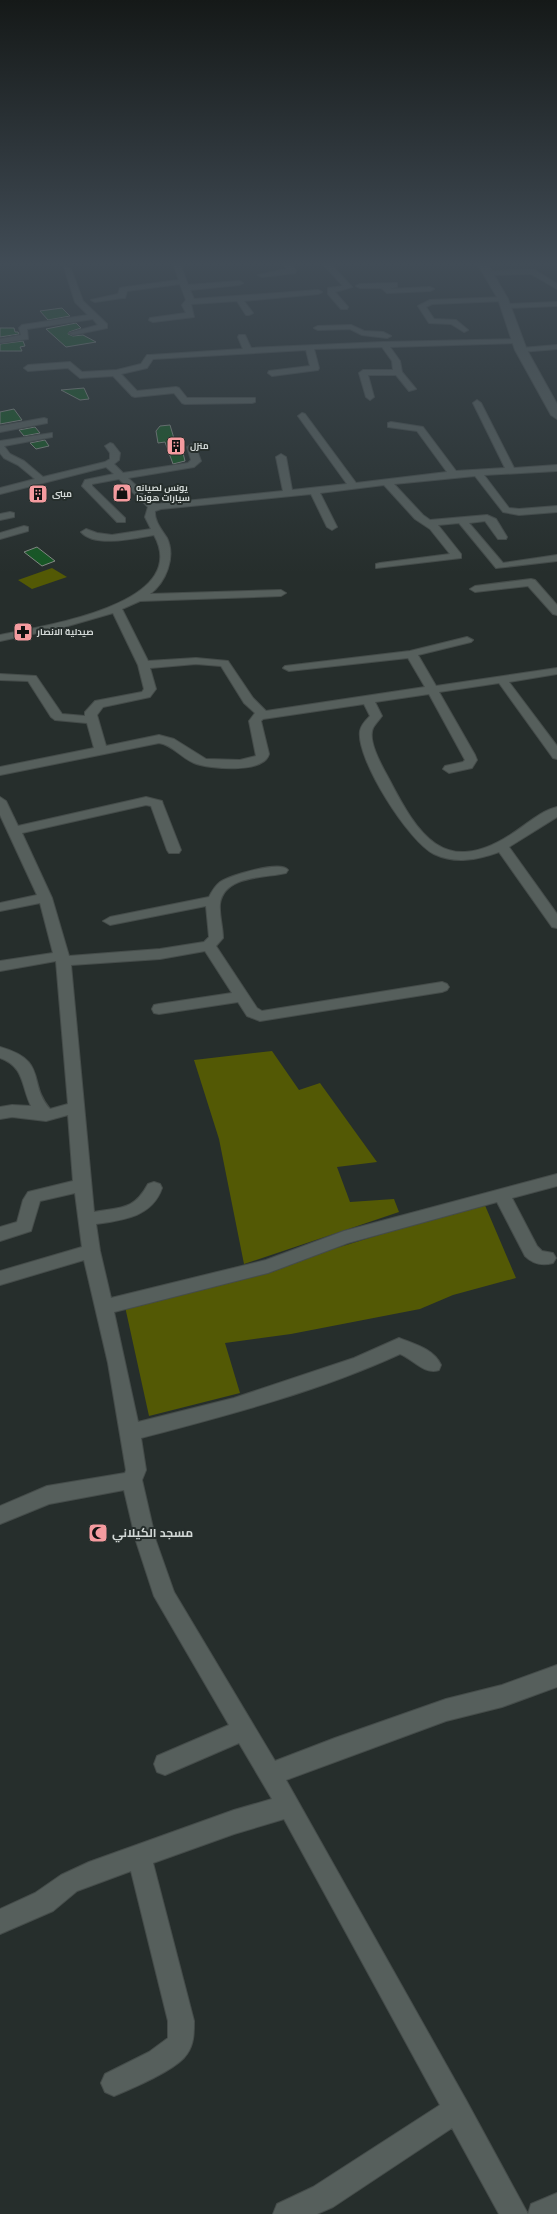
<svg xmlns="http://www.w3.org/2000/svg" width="557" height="2214" font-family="Lora,Cairo,serif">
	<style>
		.green { fill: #535905 }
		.building { fill: #165724; stroke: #848a84 }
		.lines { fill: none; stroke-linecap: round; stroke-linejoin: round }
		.street-casing { stroke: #454c4a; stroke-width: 2 }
		.secondary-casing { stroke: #454c4a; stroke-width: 2 }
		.street { fill: #565f5c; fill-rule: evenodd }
		.secondary { fill: #565f5c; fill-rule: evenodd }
		.labels { text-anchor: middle; stroke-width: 4; stroke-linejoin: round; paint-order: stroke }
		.far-poi-label { font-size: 9px; font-weight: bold; fill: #d2d8d6; stroke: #262e2c; text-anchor: start }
		.near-poi-label { font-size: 12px; font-weight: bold; fill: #d2d8d6; stroke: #262e2c; text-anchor: start }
	</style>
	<rect width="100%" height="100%" fill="#262e2c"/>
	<path class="green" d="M52,568L67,577L32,589L18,580Z
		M272,1051L299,1090L320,1083L377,1162L337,1167L350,1202L394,1199L399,1212L244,1264L219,1139L194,1060Z
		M484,1203L516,1278L453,1295L420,1309L291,1334L225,1343L240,1393L149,1416L124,1302L284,1264Z"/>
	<path class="building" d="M62,308L70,316L48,320L40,311Z
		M76,323L81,328L69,332L68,334L73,336L83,335L96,342L66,347L46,329Z
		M0,328H14L15,332H18L19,334L0,337Z
		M23,341L25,346L20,347L22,351H0V344Z
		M84,388L89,399L80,400L61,390Z
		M14,409L22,420L0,424V412Z
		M170,425L175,442L180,441L185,461L173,464L165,442L158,443L156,431L160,426Z
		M35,427L40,433L24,436L19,430Z
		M45,440L49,446L36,449L30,443Z
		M37,547L55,561L42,566L24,552Z"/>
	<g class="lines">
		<g class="street-casing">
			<path id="street" d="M173,263H180L188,285L239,281L243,283L239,285L190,290L194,299L318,290L322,292L318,294L244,301L253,313L249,315H246L237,301L191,304L194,317L153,322L149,320L150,318L186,313L182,305L186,300L180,284L127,291L125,298H122L95,302L91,300L118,294L120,288L126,287L179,280Z
				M284,263H291L296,271L295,273L262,277L258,275L287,269Z
				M322,263H330L352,287L335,292L348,307L347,309H341L328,294V288L343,286Z
				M64,267L71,269L83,301L107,324V328L73,335L69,333L98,325L93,319L27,329L28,339L0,343V339L21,335L19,328L22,325L88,315L75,302Z
				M535,270L557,284V289L531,274L489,275L485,273L489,271Z
				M394,283H397V287L389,289L430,287L434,289L430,291L387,293L381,288H360L356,286L360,284Z
				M506,297V301H503L432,304L426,307L434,319L456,320L468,330L464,332L451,324L429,323L418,306L430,300Z
				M557,302V306L505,308L501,306L505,304Z
				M351,325L364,331L383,332L391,336L387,338L362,335L350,329L318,330L314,328L318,326Z
				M239,335H245L251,348L383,342L517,339L521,341L517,343L390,347L400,361L402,372L416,389L409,391L396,375H368L374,397L370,400L366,397L359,373L363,370H393L392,361L382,347L314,349L319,368L318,370L272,376L268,373L269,371L310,366L306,350L153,359L147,368L121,374L137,391L176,387L179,388L187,398H255V402L252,403L185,404L182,403L174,393L135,397L132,396L113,376L80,378L68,368L28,371L24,368L28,365L70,362L82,372L117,370L141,364L147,355H150L243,349L238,337Z
				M557,345V349L521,352L517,350L521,348Z
				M477,400L481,403L514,468L557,465V471L484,475L509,508L519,509L557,506V512L519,515L503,512L475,476L394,484L423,515L430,520L487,515L496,519L507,537L506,539H498L485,521L469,523L503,563L557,555V561L496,568L459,523L438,525L461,554V558L376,568V564L380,563L450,554L430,529L415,519L384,485L320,493L337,527L332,530L327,527L311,494L161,509L155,511C154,521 162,530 167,538C176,557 166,582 150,594L281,590L286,593L281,596L140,601L122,609L148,661L196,658L228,661L253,698L266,711L425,687L408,658L289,671L283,668L285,666L410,651L467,637L473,640L471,642L418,655L436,686L557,668V674L509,682L557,746V759L553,758L499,683L439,692L475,755L477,760L472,768L449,773L443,769L445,766L463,762L465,760L429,694L375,702L382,716C379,720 375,724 373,728C367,741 383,768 389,779C418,835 444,877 510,835C525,826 540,811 557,807V817L509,847L557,914V928L552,927L499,852C477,860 455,864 434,854C409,842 356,759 360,731C361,725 366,720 370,716L364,704L263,719L261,721L269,754C264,774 209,769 194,763C181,758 173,745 159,743L0,775V767L94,748L87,723L55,720L51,717L28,681L0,680V674L36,676L62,714L85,716V712L95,701L142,692L144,689L138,665L113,613L61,628L0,641V635C41,626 193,605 154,535C136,538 95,548 81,532L86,529L97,533L112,535L151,529L145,517L148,507L119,479L92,484V486L125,518V522H117L84,488L82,486L85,480L114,474L106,467L0,494V488L35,479L18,465L4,458L0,453V441L52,433V437L4,446L10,454L24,461L43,477L105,462L110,459V453L105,446L110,443L113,444L120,453L119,460L114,464L123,473L188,463L191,460L187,447L192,444L195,445L201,461L194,467L128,478L156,504L283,491L276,457L281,454L286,457L292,490L347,484L298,416L302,413L305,414L356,483L447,472L417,431L388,427V423L391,422L423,427L456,471L505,468L473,403ZM196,664L221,666L244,703L255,713L249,721L256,756L240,760L206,759L174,739L159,735L106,746L97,715L103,707L150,697L156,689L150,668Z
				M44,418L47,419V423L0,432V426Z
				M10,512L14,513V517L0,520V514Z
				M24,526L28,527V531L0,539V533Z
				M531,579L535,580L557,605V615L553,614L528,586L475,592L470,589L475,586Z
				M0,797L6,801L18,826L146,797L162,801L163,804L181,850L179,853H169L167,850L151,806L146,805L22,833L52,898L69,956L160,949L204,942L209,937L206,906L110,925L103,921L110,917L209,897C212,891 215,886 220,882C230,875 281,860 288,870L286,873C265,878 224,875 220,904C219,915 223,927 223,938L216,946L257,1008L262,1011L442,982L447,984L449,987L447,990L442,992L260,1021L247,1016L238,1002L159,1014L154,1013L152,1009L154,1005L159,1004L232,993L205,951L160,959L71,965L94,1212C122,1207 134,1210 148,1184L154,1182L160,1184L162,1188C152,1217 123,1220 96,1224L100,1251L111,1298L266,1260L344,1231L557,1174V1186L512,1198L537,1246L542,1251L553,1253L556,1258L553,1263C542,1266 533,1264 525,1256L497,1202L348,1243L268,1273L114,1312L138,1422L234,1398L354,1358L399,1338C414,1344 434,1349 441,1365L439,1370C424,1375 413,1359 400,1354C317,1392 228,1415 141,1438L146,1470L142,1480L156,1541L174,1592L275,1761L335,1738L446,1699L502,1685L557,1665V1687L502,1707L446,1721L286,1780L466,2100L528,2214L531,2204L557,2193V2214H499L452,2128L333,2207L317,2214H273L277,2204L313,2187L440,2105L284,1819L234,1834L153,1863L194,2021C194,2033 194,2044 187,2054C178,2069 131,2089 114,2096L105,2092L101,2083L105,2074L149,2052L168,2038V2021L131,1871L77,1891L53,1911L0,1934V1909L35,1893L61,1875L89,1862L234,1810L272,1799L239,1743L165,1775L157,1772L154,1764L157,1756L229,1725L154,1596L136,1541L124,1490L49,1504L0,1524V1506L47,1486L125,1473L126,1470L108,1363L84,1260L0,1285V1271L82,1247L75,1193L40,1201L31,1231L0,1241V1227L17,1222L23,1200L28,1192L73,1181L68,1115L46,1121L12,1117L0,1119V1107L12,1105L31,1106C21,1086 25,1067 0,1058V1047C49,1061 27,1082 50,1109L68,1104L56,961L0,971V961L53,953L40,903L0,911V903L37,895L0,815Z"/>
		</g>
		<g class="secondary-casing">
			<path id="secondary" d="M477,263H487L508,299L527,350L557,404V419L551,415L515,350L498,299Z"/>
		</g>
		<use href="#street" class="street"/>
		<use href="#secondary" class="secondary"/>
	</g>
	<linearGradient id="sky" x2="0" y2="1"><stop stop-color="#151918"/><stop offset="0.46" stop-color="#414c56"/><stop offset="1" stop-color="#414c56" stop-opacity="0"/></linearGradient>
	<rect width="557" height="573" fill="url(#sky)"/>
	<defs>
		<g id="building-square" transform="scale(1)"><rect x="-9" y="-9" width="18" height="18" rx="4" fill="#f49b9f" stroke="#262e2c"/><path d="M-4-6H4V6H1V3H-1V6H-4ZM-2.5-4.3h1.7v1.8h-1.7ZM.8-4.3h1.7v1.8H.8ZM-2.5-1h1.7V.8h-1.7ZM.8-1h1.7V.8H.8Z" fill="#111"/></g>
		<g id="shop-square" transform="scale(1)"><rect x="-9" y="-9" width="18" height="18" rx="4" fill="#f49b9f" stroke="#262e2c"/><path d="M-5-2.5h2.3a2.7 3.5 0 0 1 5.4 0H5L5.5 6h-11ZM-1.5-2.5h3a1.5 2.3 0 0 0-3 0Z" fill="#111"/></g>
		<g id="pharmacy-square" transform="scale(1)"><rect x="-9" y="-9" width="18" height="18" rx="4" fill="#f49b9f" stroke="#262e2c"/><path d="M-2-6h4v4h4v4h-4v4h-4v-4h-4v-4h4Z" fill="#111"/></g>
		<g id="mosque-square" transform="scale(1)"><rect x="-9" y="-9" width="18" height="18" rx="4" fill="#f49b9f" stroke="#262e2c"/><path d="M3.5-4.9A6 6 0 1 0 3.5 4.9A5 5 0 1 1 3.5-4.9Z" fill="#111"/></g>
	</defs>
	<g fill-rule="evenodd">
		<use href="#building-square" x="176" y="446"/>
		<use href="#shop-square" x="122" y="493"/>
		<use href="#building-square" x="38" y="494"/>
		<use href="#pharmacy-square" x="23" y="632"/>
		<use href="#mosque-square" x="98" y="1533"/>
	</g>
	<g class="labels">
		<g class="far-poi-label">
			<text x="190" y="449">منزل</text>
			<text x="136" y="491">يونس لصيانه<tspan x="136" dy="10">سيارات هوندا</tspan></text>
			<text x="52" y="497">مبنى</text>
			<text x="37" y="635">صيدلية الانصار</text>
		</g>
		<g class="near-poi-label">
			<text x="112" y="1537">مسجد الكيلاني</text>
		</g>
	</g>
</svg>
